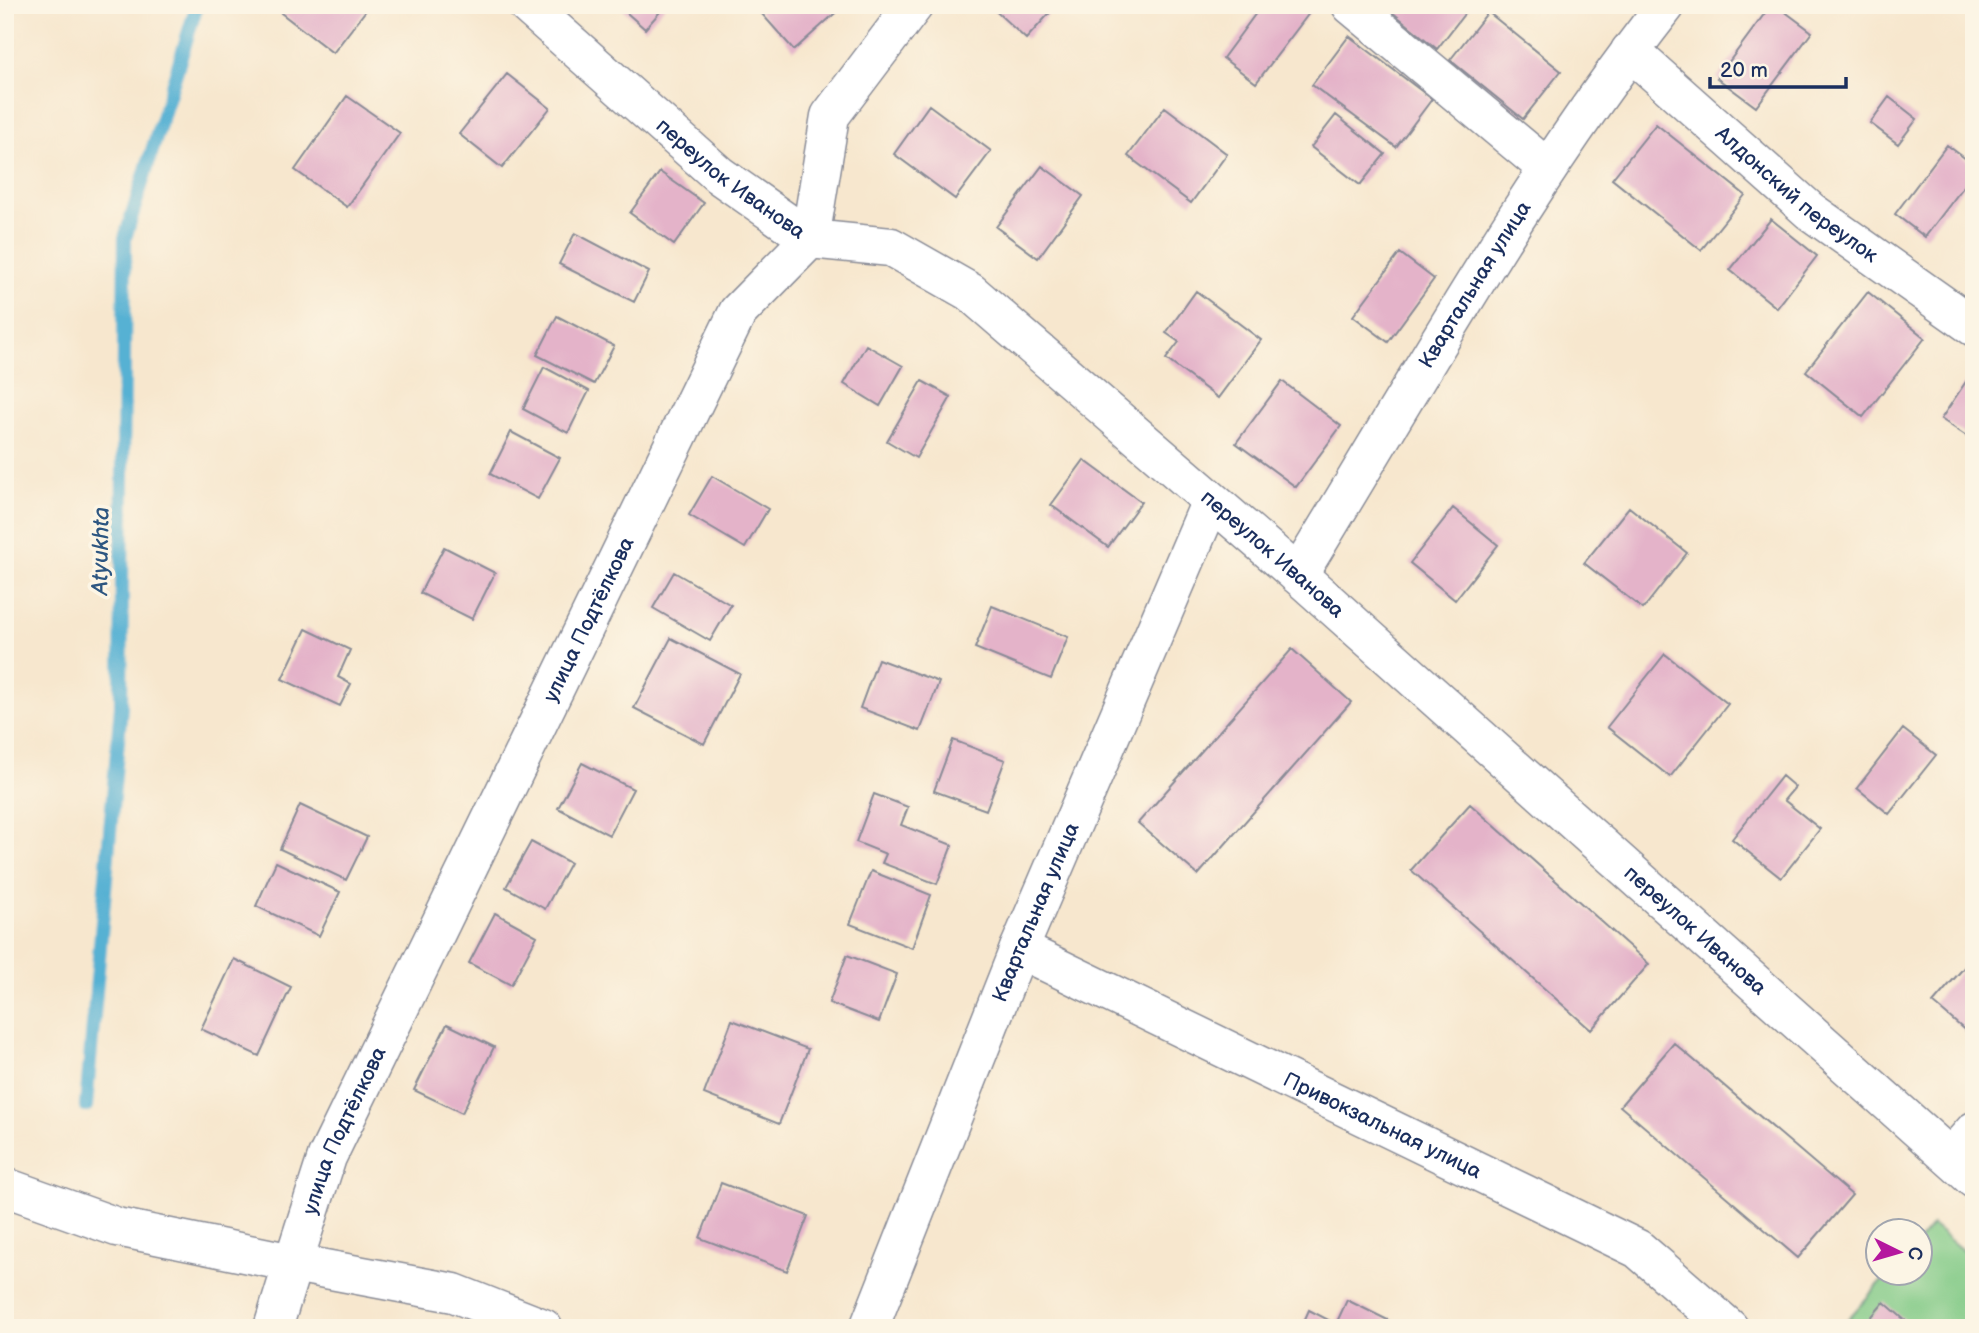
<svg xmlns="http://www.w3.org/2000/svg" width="1979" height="1333" font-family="'Balsamiq Sans',sans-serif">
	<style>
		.green { fill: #80c985; stroke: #4e7c72; stroke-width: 2 }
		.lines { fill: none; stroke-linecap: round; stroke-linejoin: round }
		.stream { stroke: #56b1d3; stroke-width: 14 }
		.building { fill: #e4b3c9 }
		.minor-casing { stroke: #898b96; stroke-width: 41 }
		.tertiary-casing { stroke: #898b96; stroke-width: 41 }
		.secondary-casing { stroke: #898b96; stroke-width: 41 }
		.minor { stroke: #fff; stroke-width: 38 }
		.tertiary { stroke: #fff; stroke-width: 38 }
		.secondary { stroke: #fff; stroke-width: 38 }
		.labels { text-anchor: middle; stroke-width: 7; stroke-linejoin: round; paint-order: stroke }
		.street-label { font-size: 21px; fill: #1b2f5e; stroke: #fcf5e5 }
		.water-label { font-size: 23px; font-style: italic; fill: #2d5681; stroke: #fcf5e5 }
	</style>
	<rect width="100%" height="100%" fill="#fcf5e5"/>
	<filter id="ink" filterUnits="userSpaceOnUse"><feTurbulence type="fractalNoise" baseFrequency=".0143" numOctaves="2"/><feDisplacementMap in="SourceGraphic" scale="14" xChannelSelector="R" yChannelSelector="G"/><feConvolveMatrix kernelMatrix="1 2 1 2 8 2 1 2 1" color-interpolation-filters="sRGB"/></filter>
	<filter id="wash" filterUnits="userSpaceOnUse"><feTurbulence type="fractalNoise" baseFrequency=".00686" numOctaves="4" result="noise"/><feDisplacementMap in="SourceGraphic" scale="28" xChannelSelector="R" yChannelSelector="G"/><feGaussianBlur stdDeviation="1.57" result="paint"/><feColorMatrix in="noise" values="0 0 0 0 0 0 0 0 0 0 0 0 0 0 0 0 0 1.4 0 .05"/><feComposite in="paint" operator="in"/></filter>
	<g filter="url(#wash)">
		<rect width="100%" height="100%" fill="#f7e7ce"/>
		<path class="green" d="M1932,1225L1974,1260V1328H1840L1888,1274H1920V1239Z"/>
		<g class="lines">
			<path class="stream" d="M86,1106L121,706L125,238L197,5"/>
		</g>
		<g id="blocks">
			<path class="building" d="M287,5H370L333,53L281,13Z
				M618,5H666L645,29Z
				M754,5H840L842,7L794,50Z
				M989,5H1054L1056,6L1026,39Z
				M1262,5H1309L1313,8L1256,83L1223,58Z
				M1387,5H1471L1437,49L1386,7Z
				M1771,5H1776L1812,32L1756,107L1717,78Z
				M1488,12L1561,71L1523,119L1450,60Z
				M1349,36L1432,99L1396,147L1312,85Z
				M507,74L550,108L502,168L459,134Z
				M347,96L400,133L347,207L295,170Z
				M1889,97L1917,119L1898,144L1870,123Z
				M929,105L991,151L955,199L894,154Z
				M1165,107L1227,154L1191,203L1128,156Z
				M1336,115L1385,154L1360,185L1311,147Z
				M1656,124L1745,195L1701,250L1612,179Z
				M1947,145L1974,165V173L1925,237L1895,214Z
				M1042,166L1083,196L1038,258L996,227Z
				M660,172L704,203L674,245L630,213Z
				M1771,219L1817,256L1777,308L1730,270Z
				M575,233L649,272L634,302L559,264Z
				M1400,253L1434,279L1388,342L1353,316Z
				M1196,291L1261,340L1218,398L1166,359L1179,342L1166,333Z
				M1868,292L1925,338L1863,417L1806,371Z
				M557,316L614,346L594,384L537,355Z
				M866,345L903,366L880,406L844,384Z
				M544,367L589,391L568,433L523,409Z
				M1969,377L1974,380V441L1941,419Z
				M922,381L951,397L916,458L887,441Z
				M1282,381L1341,426L1296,487L1236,443Z
				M511,432L560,458L538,499L490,474Z
				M1084,460L1141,502L1108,547L1051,505Z
				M712,476L768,509L745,548L689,515Z
				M1629,507L1687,553L1643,609L1584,563Z
				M1453,508L1498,545L1455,600L1410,563Z
				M444,547L495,573L472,619L420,593Z
				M674,572L731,605L710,641L653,608Z
				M992,606L1068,637L1051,679L975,648Z
				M306,629L350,650L338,677L351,684L340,706L282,679Z
				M671,638L740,674L704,744L634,708Z
				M1292,649L1351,702L1198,875L1138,823Z
				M1665,654L1728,704L1670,777L1607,727Z
				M878,659L939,682L920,731L860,708Z
				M1903,729L1936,755L1889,814L1857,788Z
				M953,740L1005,760L986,810L934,791Z
				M582,763L633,789L609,835L558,808Z
				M1782,776L1795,787L1784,800L1820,829L1781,878L1732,839Z
				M874,794L908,807L901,825L952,845L937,884L882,863L886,854L856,842Z
				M1470,804L1649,964L1591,1030L1411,870Z
				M300,805L367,837L346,880L280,849Z
				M531,842L570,863L545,909L506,887Z
				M276,862L340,892L319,936L256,906Z
				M871,871L931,895L912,948L850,924Z
				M495,913L537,936L511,985L469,963Z
				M847,955L897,974L879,1022L829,1003Z
				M1974,956V1038L1933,1003Z
				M234,959L291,987L259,1056L201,1029Z
				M732,1020L808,1049L779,1124L704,1094Z
				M447,1024L494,1047L462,1113L414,1090Z
				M1674,1043L1852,1195L1798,1258L1620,1106Z
				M721,1183L808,1216L787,1271L700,1238Z
				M1347,1300L1404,1328H1301L1309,1310L1336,1324Z
				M1884,1302L1914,1328H1862Z"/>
		</g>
	</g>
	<g filter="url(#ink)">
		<use href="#blocks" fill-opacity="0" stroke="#898b96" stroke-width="2"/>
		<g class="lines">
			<g class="minor-casing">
				<g id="minor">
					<path id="s1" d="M527,5L719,175L810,239L830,116L914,5"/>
					<path d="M1351,5L1547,168"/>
					<path id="s2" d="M1630,51L1810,211L1974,327"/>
					<path id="s3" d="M1298,575C1416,383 1526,183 1666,5"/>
					<path d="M1951,1157L1974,1131"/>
				</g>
			</g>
			<g class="tertiary-casing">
				<g id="tertiary">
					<path id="s4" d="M1019,949L1638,1249L1729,1328"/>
					<path d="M273,1328L293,1263"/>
				</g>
			</g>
			<g class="secondary-casing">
				<g id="secondary">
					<path d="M5,1187L117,1227L293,1263L454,1293L543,1328"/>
					<path id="s5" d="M293,1263L327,1157L738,312L810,239L891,247L970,292L1298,575L1974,1179"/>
					<path id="s6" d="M869,1328L1019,949L1211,501"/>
				</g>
			</g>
			<use href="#minor" class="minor"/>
			<use href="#tertiary" class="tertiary"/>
			<use href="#secondary" class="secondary"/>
		</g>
	</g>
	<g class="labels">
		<g class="street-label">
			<text dy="7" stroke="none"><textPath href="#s1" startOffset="268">переулок Иванова</textPath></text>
			<text dy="7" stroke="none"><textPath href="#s2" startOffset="220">Алдонский переулок</textPath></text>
			<text dy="7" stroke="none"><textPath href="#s3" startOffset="340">Квартальная улица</textPath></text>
			<text dy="7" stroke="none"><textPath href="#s5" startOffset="1726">переулок Иванова</textPath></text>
			<text dy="7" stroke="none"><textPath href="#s5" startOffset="709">улица Подтёлкова</textPath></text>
			<text dy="7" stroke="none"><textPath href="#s6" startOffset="448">Квартальная улица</textPath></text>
			<text dy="7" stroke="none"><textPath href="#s5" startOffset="2292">переулок Иванова</textPath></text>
			<text dy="7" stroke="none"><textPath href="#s4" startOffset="404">Привокзальная улица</textPath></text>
			<text dy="7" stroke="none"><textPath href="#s5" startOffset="142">улица Подтёлкова</textPath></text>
		</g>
		<g class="water-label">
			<text transform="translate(100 551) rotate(-89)" y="8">Atyukhta</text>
		</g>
	</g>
	<rect width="1979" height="1333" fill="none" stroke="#fcf5e5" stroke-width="28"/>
	<g transform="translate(1899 1252) rotate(95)"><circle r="33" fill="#fcf5e5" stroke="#a2a6af" stroke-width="2"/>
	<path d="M0-5L12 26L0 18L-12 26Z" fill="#b5179e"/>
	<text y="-10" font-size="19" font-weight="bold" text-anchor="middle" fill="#1b2f5e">С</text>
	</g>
	<path d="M1710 77v10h136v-10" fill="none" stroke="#1b2f5e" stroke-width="3.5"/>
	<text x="1720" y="77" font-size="21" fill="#1b2f5e" stroke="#fcf5e5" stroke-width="5" paint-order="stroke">20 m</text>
</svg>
